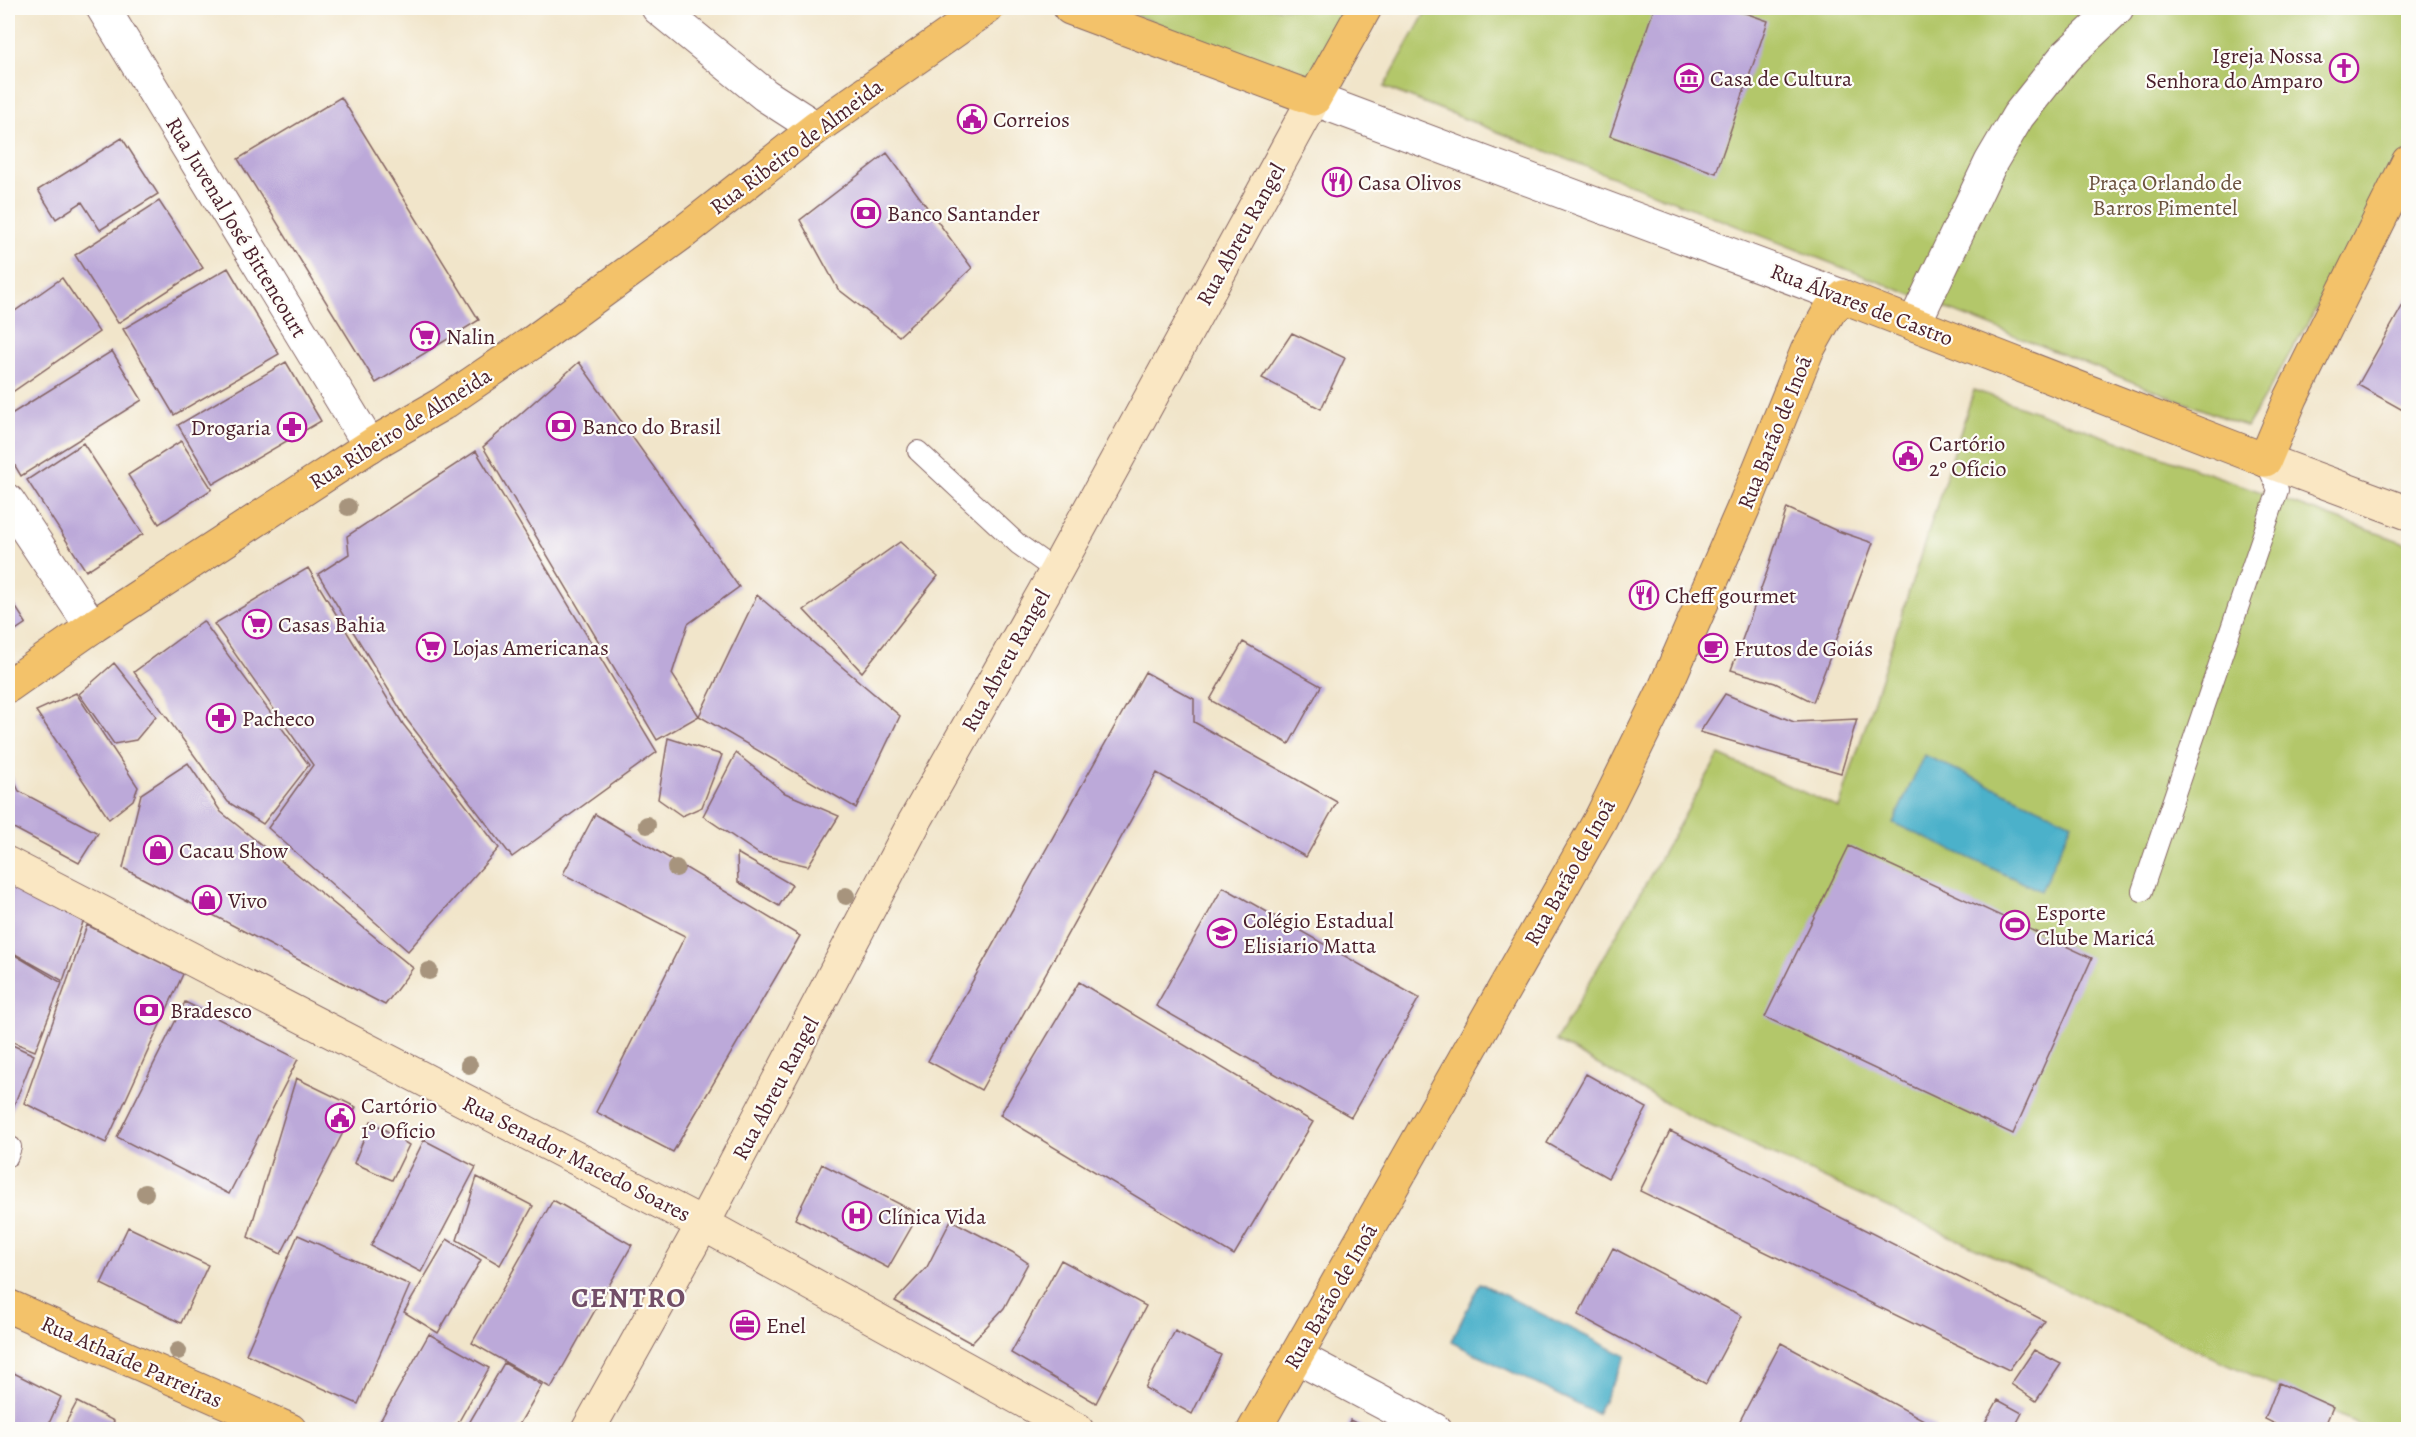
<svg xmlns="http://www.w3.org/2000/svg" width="2416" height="1437" font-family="Alegreya,serif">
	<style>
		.green { fill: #b3c76a; stroke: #7e734a; stroke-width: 1.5 }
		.water { fill: #4bb1ca; stroke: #4a687a; stroke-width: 1.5 }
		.building { fill: #bca9d9 }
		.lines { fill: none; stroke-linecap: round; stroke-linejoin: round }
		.lane-casing { stroke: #846463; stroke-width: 22 }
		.street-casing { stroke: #846463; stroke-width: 35 }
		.secondary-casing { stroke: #846463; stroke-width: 35 }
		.primary-casing { stroke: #846463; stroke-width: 35 }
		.lane { stroke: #fff; stroke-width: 20 }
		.street { stroke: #fff; stroke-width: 33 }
		.secondary { stroke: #fae7c3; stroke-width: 33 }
		.primary { stroke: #f3c26a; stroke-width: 33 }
		.tree { fill: #a7947d }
		.labels { text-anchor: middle; stroke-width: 4.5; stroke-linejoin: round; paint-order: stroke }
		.poi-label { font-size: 22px; fill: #4a1f2b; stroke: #fdfcf7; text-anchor: start }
		.street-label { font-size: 22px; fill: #4a1f2b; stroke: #fdfcf7 }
		.park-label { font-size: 22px; fill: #6a513e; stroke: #fdfcf7 }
		.district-label { font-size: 28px; font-weight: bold; letter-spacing: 1.5px; fill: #724f68; stroke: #fdfcf7 }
	</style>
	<rect width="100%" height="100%" fill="#fdfcf7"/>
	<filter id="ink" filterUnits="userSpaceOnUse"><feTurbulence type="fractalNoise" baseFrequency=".0167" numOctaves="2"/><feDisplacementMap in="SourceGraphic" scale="12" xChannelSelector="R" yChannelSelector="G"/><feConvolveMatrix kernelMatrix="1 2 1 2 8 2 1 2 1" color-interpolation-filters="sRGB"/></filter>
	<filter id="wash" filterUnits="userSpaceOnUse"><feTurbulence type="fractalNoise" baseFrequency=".008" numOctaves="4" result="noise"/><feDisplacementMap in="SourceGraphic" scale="24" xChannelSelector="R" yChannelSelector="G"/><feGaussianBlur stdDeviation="1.35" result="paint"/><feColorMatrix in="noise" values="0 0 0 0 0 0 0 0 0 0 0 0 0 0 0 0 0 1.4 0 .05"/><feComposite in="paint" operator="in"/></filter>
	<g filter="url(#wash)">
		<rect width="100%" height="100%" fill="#f1e5ca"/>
		<path class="green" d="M1119,8H1349L1306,85Z
			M1428,8H2408V151L2247,427L1384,87Z
			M1974,390L2408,544V1429H2369L1685,1114L1556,1041L1719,755L1839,808Z"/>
		<path class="water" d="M1924,755L2072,823L2041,891L1893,823Z
			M1480,1283L1626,1356L1597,1414L1451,1342Z"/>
		<g id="blocks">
			<path class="building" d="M1654,8H1731L1768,21L1716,173L1610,136Z
				M341,97L479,320L376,383L238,159Z
				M122,138L158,194L100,230L82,202L56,219L38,190Z
				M887,153L972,268L899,336L838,289L800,220Z
				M159,201L203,268L118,323L75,255Z
				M228,268L279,354L174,415L123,329Z
				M62,278L99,332L8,395V316Z
				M2408,296V413L2358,385Z
				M1292,333L1345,358L1321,409L1262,378Z
				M112,351L142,400L21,476L8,454V416Z
				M286,362L321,421L213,484L178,425Z
				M579,362L739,587L688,624L672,674L699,716L657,740L483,447Z
				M181,441L212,489L159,524L128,475Z
				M83,443L143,534L86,571L27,480Z
				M476,451L657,752L512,857L407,720L318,574L349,554L347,536Z
				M1787,508L1835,530L1873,543L1813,702L1775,683L1731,670L1767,572Z
				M900,542L938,576L862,672L804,610Z
				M308,568L403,724L499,848L408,951L268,828L313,765L214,624Z
				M8,595L26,623L8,635Z
				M757,595L900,716L856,808L699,716Z
				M203,621L309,765L263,824L228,802L134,672Z
				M1243,642L1321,686L1289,744L1210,700Z
				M114,663L156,716L136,740L114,744L79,694Z
				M1145,672L1194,699V722L1337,802L1306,857L1157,773L981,1090L928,1061Z
				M76,693L138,787L133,800L109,819L36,711Z
				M1725,694L1794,722L1857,719L1841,773L1700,732Z
				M668,738L722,755L702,807L682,816L658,799Z
				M736,753L785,793L839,816L808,866L759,854L703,816Z
				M188,763L221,812L413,968L385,1005L123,868L141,794Z
				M8,768L19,791L98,833L79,863L8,825Z
				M595,814L800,936L673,1152L596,1112L685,936L563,874Z
				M1849,846L2092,958L2013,1134L1765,1017Z
				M737,853L792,885L779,906L738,882Z
				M8,880L83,922L63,981L8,950Z
				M1223,887L1419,998L1351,1117L1156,1006Z
				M87,925L183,974L106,1143L24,1103Z
				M8,951L62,983L35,1051L8,1040Z
				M1079,982L1313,1122L1234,1255L1000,1115Z
				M185,1002L298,1059L229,1194L117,1137Z
				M8,1043L34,1055L8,1120Z
				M1586,1074L1647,1108L1608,1178L1547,1143Z
				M296,1078L356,1107L281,1254L248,1237Z
				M371,1121L409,1145L392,1180L354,1163Z
				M1670,1131L2045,1321L2009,1370L1640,1191Z
				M424,1140L476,1167L421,1272L371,1246Z
				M822,1164L919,1214L888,1268L795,1219Z
				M477,1177L533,1206L500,1265L457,1240Z
				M553,1200L632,1245L551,1388L472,1343Z
				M951,1220L1012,1252L1028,1263L1004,1308L971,1343L895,1301L927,1267Z
				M128,1227L208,1265L181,1323L101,1284Z
				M298,1235L410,1285L358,1404L246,1354Z
				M447,1239L481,1260L438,1333L404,1312Z
				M1613,1248L1742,1316L1706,1384L1578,1315Z
				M1061,1260L1146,1306L1096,1403L1011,1353Z
				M1175,1331L1221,1355L1192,1414L1145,1388Z
				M429,1334L489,1368L454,1430H375Z
				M1781,1343L1935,1426L1933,1430H1735Z
				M2034,1350L2061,1364L2036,1401L2011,1384Z
				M504,1363L542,1385L516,1430H465Z
				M8,1370L61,1397L46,1430H8Z
				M2279,1383L2333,1407L2323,1430H2287L2265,1419Z
				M1998,1400L2022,1413L2013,1430H1981Z
				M77,1402L114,1421L110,1430H62Z
				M1350,1420L1369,1430H1346Z"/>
		</g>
	</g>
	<g filter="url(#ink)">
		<use href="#blocks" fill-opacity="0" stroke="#846463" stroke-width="1.5"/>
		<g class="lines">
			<g class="lane-casing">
				<path id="lane" d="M918,451L1018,544L1056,571
					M2142,891L2278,490L2265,460
					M8,1156L11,1147"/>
			</g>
			<g class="street-casing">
				<path id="street" d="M103,8L370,446
					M658,8L765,95L816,128
					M1314,99L1844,297
					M1914,324L1991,162L2018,116L2065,57L2117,8
					M8,501L92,627
					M1297,1357L1435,1430"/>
			</g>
			<g class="secondary-casing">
				<path id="secondary" d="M2265,460L2408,513
					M8,864L703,1224L1077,1430
					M588,1430L703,1224L915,821L1056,571L1314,99"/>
			</g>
			<g class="primary-casing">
				<path id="primary" d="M1070,8L1314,99L1365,8
					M8,686L92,627L376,442L442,404L533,342L685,231L816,128L987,8
					M8,1306L290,1430
					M1254,1430L1601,818L1664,690L1746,502L1807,351L1830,310L1844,297L2265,460L2291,398L2408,162"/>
			</g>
			<use href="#lane" class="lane"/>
			<use href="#street" class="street"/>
			<use href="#secondary" class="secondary"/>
			<use href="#primary" class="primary"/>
		</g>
		<g class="tree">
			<circle cx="348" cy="507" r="9"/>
			<circle cx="647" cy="825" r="9"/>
			<circle cx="676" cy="868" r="9"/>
			<circle cx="846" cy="896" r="9"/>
			<circle cx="429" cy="971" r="9"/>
			<circle cx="469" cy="1065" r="9"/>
			<circle cx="145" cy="1193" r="9"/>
			<circle cx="178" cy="1351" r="9"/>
		</g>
	</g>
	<defs>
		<g id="church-ring" transform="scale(1.5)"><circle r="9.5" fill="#fdfcf7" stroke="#b5179e" stroke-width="1.5"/><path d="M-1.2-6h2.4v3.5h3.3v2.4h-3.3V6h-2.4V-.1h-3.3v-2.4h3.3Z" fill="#b5179e"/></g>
		<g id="museum-ring" transform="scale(1.5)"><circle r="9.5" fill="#fdfcf7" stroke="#b5179e" stroke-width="1.5"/><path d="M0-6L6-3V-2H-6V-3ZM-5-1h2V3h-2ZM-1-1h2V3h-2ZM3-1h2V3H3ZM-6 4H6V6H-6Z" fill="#b5179e"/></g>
		<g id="civic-ring" transform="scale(1.5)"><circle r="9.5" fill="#fdfcf7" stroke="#b5179e" stroke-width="1.5"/><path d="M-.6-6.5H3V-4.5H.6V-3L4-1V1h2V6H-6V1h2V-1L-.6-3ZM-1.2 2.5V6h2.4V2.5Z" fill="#b5179e"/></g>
		<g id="restaurant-ring" transform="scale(1.5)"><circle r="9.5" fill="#fdfcf7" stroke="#b5179e" stroke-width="1.5"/><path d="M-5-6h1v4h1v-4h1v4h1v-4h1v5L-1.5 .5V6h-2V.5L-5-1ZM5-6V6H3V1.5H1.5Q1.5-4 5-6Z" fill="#b5179e"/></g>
		<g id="bank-ring" transform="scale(1.5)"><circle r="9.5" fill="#fdfcf7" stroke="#b5179e" stroke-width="1.5"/><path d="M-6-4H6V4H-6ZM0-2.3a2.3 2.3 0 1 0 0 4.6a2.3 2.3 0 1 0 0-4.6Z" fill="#b5179e"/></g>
		<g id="supermarket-ring" transform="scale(1.5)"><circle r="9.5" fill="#fdfcf7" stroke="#b5179e" stroke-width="1.5"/><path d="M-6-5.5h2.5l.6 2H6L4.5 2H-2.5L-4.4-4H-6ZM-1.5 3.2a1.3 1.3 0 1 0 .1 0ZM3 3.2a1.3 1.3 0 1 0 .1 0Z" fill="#b5179e"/></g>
		<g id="pharmacy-ring" transform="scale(1.5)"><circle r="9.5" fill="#fdfcf7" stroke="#b5179e" stroke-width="1.5"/><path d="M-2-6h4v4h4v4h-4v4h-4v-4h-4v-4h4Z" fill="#b5179e"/></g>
		<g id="cafe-ring" transform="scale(1.5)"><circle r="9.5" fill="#fdfcf7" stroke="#b5179e" stroke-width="1.5"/><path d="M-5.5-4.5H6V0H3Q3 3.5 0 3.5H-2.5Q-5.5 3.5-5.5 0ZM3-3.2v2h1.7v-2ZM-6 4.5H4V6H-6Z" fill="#b5179e"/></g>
		<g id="shop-ring" transform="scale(1.5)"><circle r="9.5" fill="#fdfcf7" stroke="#b5179e" stroke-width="1.5"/><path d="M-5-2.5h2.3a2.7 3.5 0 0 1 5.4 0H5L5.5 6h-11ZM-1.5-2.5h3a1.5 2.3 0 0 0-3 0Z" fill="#b5179e"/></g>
		<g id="stadium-ring" transform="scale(1.5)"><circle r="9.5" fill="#fdfcf7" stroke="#b5179e" stroke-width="1.5"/><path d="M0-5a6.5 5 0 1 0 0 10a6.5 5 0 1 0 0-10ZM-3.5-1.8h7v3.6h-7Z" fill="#b5179e"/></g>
		<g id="school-ring" transform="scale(1.5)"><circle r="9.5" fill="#fdfcf7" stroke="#b5179e" stroke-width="1.5"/><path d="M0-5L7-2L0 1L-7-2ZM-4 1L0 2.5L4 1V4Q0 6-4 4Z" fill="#b5179e"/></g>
		<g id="hospital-ring" transform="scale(1.5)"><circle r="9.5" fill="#fdfcf7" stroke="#b5179e" stroke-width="1.5"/><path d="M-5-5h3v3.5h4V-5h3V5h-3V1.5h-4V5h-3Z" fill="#b5179e"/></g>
		<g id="office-ring" transform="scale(1.5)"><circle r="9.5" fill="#fdfcf7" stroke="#b5179e" stroke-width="1.5"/><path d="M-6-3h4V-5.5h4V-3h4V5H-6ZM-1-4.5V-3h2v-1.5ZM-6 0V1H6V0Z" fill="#b5179e"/></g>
	</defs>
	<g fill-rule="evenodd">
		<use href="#church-ring" x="2344" y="68"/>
		<use href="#museum-ring" x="1689" y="78"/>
		<use href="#civic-ring" x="972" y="119"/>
		<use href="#restaurant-ring" x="1337" y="182"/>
		<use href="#bank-ring" x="866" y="213"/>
		<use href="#supermarket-ring" x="425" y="336"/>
		<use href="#bank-ring" x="561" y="426"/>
		<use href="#pharmacy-ring" x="292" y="427"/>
		<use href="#civic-ring" x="1908" y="456"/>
		<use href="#restaurant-ring" x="1644" y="595"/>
		<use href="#supermarket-ring" x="257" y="624"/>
		<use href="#supermarket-ring" x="431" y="647"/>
		<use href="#cafe-ring" x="1713" y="648"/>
		<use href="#pharmacy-ring" x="221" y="718"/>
		<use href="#shop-ring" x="158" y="850"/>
		<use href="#shop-ring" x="207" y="900"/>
		<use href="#stadium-ring" x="2015" y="925"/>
		<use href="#school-ring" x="1222" y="933"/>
		<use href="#bank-ring" x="149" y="1010"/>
		<use href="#civic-ring" x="340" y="1118"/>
		<use href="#hospital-ring" x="857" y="1216"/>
		<use href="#office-ring" x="745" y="1325"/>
	</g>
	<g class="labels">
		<g class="poi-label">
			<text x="2323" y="63" text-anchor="end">Igreja Nossa<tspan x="2323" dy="25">Senhora do Amparo</tspan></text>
			<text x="1710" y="86">Casa de Cultura</text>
			<text x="993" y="127">Correios</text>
			<text x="1358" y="190">Casa Olivos</text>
			<text x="887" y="221">Banco Santander</text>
			<text x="446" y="344">Nalin</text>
			<text x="582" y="434">Banco do Brasil</text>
			<text x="271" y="435" text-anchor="end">Drogaria</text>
			<text x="1929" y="451">Cartório<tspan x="1929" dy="25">2º Ofício</tspan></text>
			<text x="1665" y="603">Cheff gourmet</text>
			<text x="278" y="632">Casas Bahia</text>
			<text x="452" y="655">Lojas Americanas</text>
			<text x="1734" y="656">Frutos de Goiás</text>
			<text x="242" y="726">Pacheco</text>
			<text x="179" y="858">Cacau Show</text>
			<text x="228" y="908">Vivo</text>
			<text x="2036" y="920">Esporte<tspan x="2036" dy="25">Clube Maricá</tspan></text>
			<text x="1243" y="928">Colégio Estadual<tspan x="1243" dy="25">Elisiario Matta</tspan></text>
			<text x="170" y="1018">Bradesco</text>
			<text x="361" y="1113">Cartório<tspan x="361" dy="25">1º Ofício</tspan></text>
			<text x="878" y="1224">Clínica Vida</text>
			<text x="766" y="1333">Enel</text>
		</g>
		<g class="street-label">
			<text transform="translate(796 146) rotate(-37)" y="8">Rua Ribeiro de Almeida</text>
			<text transform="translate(237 227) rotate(59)" y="8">Rua Juvenal José Bittencourt</text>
			<text transform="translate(1240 234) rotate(-61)" y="8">Rua Abreu Rangel</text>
			<text transform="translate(1862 304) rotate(21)" y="8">Rua Álvares de Castro</text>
			<text transform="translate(400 428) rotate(-32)" y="8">Rua Ribeiro de Almeida</text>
			<text transform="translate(1774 432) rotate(-68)" y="8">Rua Barão de Inoã</text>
			<text transform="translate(1005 660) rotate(-61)" y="8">Rua Abreu Rangel</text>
			<text transform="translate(1569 872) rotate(-61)" y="8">Rua Barão de Inoã</text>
			<text transform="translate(775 1088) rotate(-62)" y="8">Rua Abreu Rangel</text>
			<text transform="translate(577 1158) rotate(27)" y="8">Rua Senador Macedo Soares</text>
			<text transform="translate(1330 1296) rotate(-60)" y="8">Rua Barão de Inoã</text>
			<text transform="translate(132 1361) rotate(24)" y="8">Rua Athaíde Parreiras</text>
		</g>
		<g class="park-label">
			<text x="2165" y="190">Praça Orlando de<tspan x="2165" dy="25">Barros Pimentel</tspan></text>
		</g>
		<g class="district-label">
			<text x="629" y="1307">CENTRO</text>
		</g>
	</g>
	<rect width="2416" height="1437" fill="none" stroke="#fdfcf7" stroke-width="30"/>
</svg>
